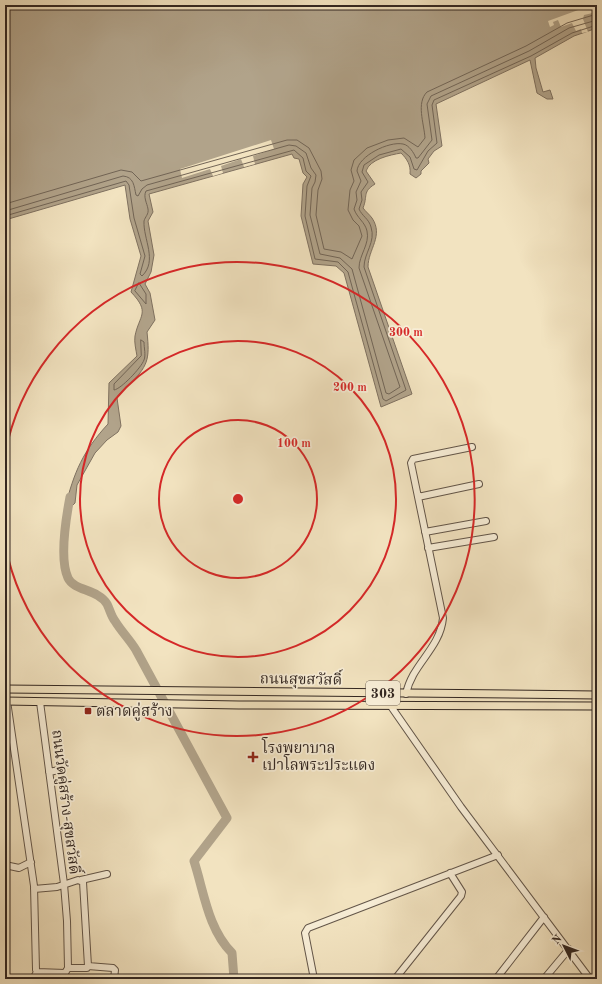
<svg xmlns="http://www.w3.org/2000/svg" width="602" height="984" font-family="'Old Standard TT','Noto Serif Thai',serif">
	<style>
		.water { fill: #b1a38a; stroke: #7f7160 }
		.pier { fill: #f2e3c0 }
		.lines { fill: none; stroke-linecap: round; stroke-linejoin: round }
		.shore { stroke: #726556; stroke-width: 1 }
		.river { stroke: #b1a38a; stroke-width: 9 }
		.minor-casing { stroke: #635649; stroke-width: 8 }
		.major-casing { stroke: #332721; stroke-width: 9 }
		.minor { stroke: #f7edd6; stroke-width: 6 }
		.major { stroke: #f2e3c0; stroke-width: 7 }
		.ring { fill: none; stroke: #d62828; stroke-width: 2 }
		.poi-dot { fill: #8f2418; stroke: #f7edd6; stroke-width: 1.5 }
		.labels { text-anchor: middle; stroke-width: 3.5; stroke-linejoin: round; paint-order: stroke }
		.shield { fill: #f7edd6; stroke: #6e6257; stroke-width: 1 }
		.shield-label { font-size: 14px; font-weight: bold; fill: #332721 }
		.street-label { font-size: 15px; fill: #332721; stroke: #f7edd6 }
		.poi-label { font-size: 15px; fill: #332721; stroke: #f7edd6; text-anchor: start }
		.centre { fill: #d62828; stroke: #f7edd6; stroke-width: 2 }
		.ring-label { font-size: 12px; text-anchor: middle; font-weight: bold; fill: #d62828; stroke: #f7edd6; stroke-width: 3.5; stroke-linejoin: round; paint-order: stroke }
	</style>
	<rect width="100%" height="100%" fill="#f2e3c0"/>
	<filter id="stains"><feTurbulence type="fractalNoise" baseFrequency=".005" numOctaves="4"/><feColorMatrix values="0 0 0 0 .2 0 0 0 0 .09 0 0 0 0 .02 0 0 0 .5 -.17"/></filter>
	<radialGradient id="worn" r=".72"><stop offset=".6" stop-color="#630" stop-opacity="0"/><stop offset="1" stop-color="#630" stop-opacity=".3"/></radialGradient>
	<path class="water" d="M5,5H597V28L574,36L535,58L536,68L543,92L550,90L553,99H547L537,93L530,60L436,104L442,146L434,151L428,159L429,163L421,171V174L416,178L410,174C411,165 407,159 401,153C390,155 370,159 366,171L375,184C362,192 368,196 363,208C366,212 369,214 372,218C384,236 368,249 368,267L412,394L381,407L344,273L336,266L313,264L301,216L303,184L307,177L303,173L299,159L294,158L292,154L149,194L153,212L148,221L154,255L151,272L145,284L150,293L155,320L147,332C150,360 148,366 128,386C124,391 119,392 117,398L121,426L118,432L107,440L95,453L77,485L75,503L69,509L65,508C74,472 83,451 108,424L109,383L137,356C136,350 134,342 135,336C139,315 151,313 131,292L141,256L130,219L125,185L5,220Z"/>
	<path class="pier" d="M592,5H597V12L584,15L583,19L588,32L582,33L581,29L576,31L572,23L561,27L558,20L553,22L554,25L550,27L548,21Z
		M271,140L274,149L253,156L255,164L244,167L241,159L221,166L223,173L213,176L210,169L182,178L180,169Z"/>
	<g class="lines">
		<path class="shore" d="M5,204L121,170L132,172L141,181L287,140H297L309,148L321,171L322,179L318,190L316,215L324,249L341,252L352,259L362,236L359,226L353,220L348,210L350,190L354,181L351,170L354,160L367,148L388,140L404,138L418,147L425,138C424,123 416,103 427,92L526,46L567,23L597,14
			M5,211L123,176C134,177 134,186 136,195L138,196L142,189L147,185L289,145L296,146L306,153L311,168L316,175L315,182L312,188L310,215L320,254L340,258L352,269L386,393L389,394L400,387L359,268C359,255 370,244 367,231C365,222 357,218 354,209L357,200L356,192L361,181L357,171C358,156 389,141 403,144C409,145 414,153 416,158H418L432,140L427,104L431,96L529,51L569,28L597,20
			M5,216L126,181L129,185L134,218L145,256L140,274L142,276C158,261 143,239 144,221C145,217 149,214 148,209C147,203 143,197 146,191L294,150L303,158L306,171L311,176L307,186L305,216L315,259L338,262L348,272L383,399L386,401L406,390L364,267C364,253 376,242 371,227C369,219 362,216 359,209L362,200L361,192L368,182L362,172L364,165L379,155L401,149L410,157L414,169L417,170L428,151L437,143L432,105L434,100L531,56L572,33L597,25
			M139,283L146,294V304L135,291Z
			M141,340L144,342C144,348 146,355 144,360C141,368 121,389 114,390V384L141,356Z"/>
		<path class="river" d="M70,497C66,518 59,558 68,578C74,591 98,589 107,604C110,610 111,616 115,621C121,631 130,640 136,650C166,706 197,762 227,818L194,861C204,892 208,929 232,953L234,979"/>
		<g class="minor-casing">
			<path id="minor" d="M418,497L479,484
				M425,532L486,521
				M428,548L494,537
				M406,694C412,664 440,649 443,618L411,463L413,459L472,447
				M7,701L34,886L36,970L37,972L65,973
				M40,702L64,884L67,921L68,968L65,973L66,979
				M390,705L461,807L590,979
				M49,772L59,770
				M5,865L19,868L31,862
				M81,880L107,874
				M34,889L57,887L78,880L83,882L88,966
				M68,968H87L88,966L113,968L115,970L114,979
				M33,979L37,972
				M314,979L305,933L308,928L498,855
				M395,979L461,896L462,892L450,873
				M496,979L544,917
				M544,979L569,949"/>
		</g>
		<g class="major-casing">
			<path id="major" d="M5,689L597,695
				M5,701L239,705L597,706"/>
		</g>
		<use href="#minor" class="minor"/>
		<use href="#major" class="major"/>
	</g>
	<g class="ring">
		<circle cx="238" cy="499" r="79"/>
		<circle cx="238" cy="499" r="158"/>
		<path d="M5 454A237 237 0 1 1 5 544"/>
	</g>
	<g class="poi-dot">
		<rect x="84" y="707" width="8" height="8" rx="2"/>
		<path d="M251 751h4v4h4v4h-4v4h-4v-4h-4v-4h4z"/>
	</g>
	<g class="labels">
		<rect class="shield" x="366" y="681" width="34" height="24" rx="3"/>
		<g class="shield-label">
			<text x="383" y="698">303</text>
		</g>
		<g class="street-label">
			<text transform="translate(301 679) rotate(1)" y="5">ถนนสุขสวัสดิ์</text>
			<text transform="translate(66 802) rotate(83)" y="5">ถนนวัดคู่สร้าง-สุขสวัสดิ์</text>
		</g>
		<g class="poi-label">
			<text x="96" y="716">ตลาดคู่สร้าง</text>
			<text x="262" y="753">โรงพยาบาล<tspan x="262" dy="17">เปาโลพระประแดง</tspan></text>
		</g>
	</g>
	<circle cx="238" cy="499" r="6" class="centre"/>
	<g class="ring-label">
		<text x="406" y="336">300 m</text>
		<text x="350" y="391">200 m</text>
		<text x="294" y="447">100 m</text>
	</g>
	<rect width="602" height="984" fill="none" stroke="#f2e3c0" stroke-width="20"/>
	<rect x="6" y="6" width="590" height="972" fill="none" stroke="#332721" stroke-width="2"/>
	<rect x="10" y="10" width="582" height="964" fill="none" stroke="#332721"/>
	<g transform="translate(564 946) rotate(312)" stroke="#f7edd6" stroke-width="3" paint-order="stroke">
	<path d="M0-3L7 15L0 10L-7 15Z" fill="#332721"/>
	<text y="-6" font-size="11" font-weight="bold" text-anchor="middle" fill="#332721">N</text>
	</g>
	<rect width="100%" height="100%" filter="url(#stains)"/>
	<rect width="100%" height="100%" fill="url(#worn)"/>
</svg>
